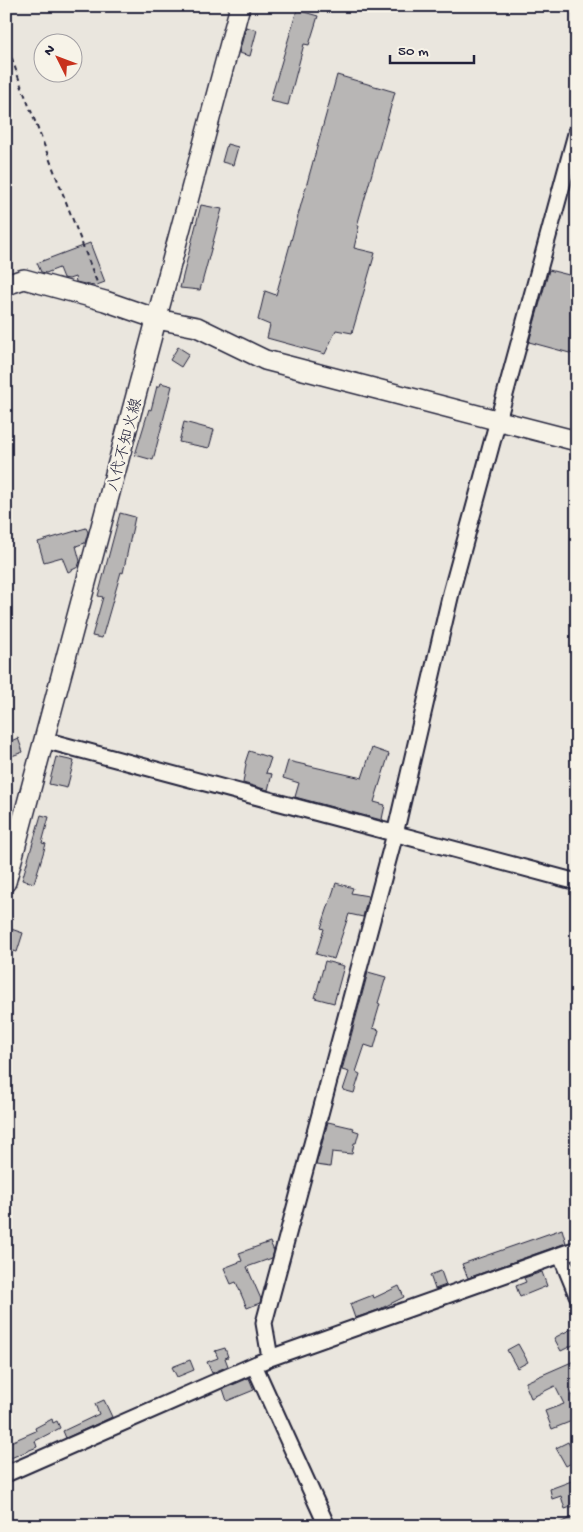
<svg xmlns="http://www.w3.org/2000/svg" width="583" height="1532" font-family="'Gochi Hand','Klee One',sans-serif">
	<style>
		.building { fill: #b8b6b5; stroke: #22223b }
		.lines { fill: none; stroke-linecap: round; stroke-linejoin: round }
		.minor-casing { stroke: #22223b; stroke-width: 19 }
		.major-casing { stroke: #22223b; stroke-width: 22 }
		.path { stroke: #22223b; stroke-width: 2; stroke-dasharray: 5 4; stroke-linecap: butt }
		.minor { stroke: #f7f3e8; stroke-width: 15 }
		.major { stroke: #f7f3e8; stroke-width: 19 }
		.labels { text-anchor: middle; stroke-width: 4.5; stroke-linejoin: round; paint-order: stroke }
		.street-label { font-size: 16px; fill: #22223b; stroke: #f7f3e8 }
	</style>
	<rect width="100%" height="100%" fill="#eae6de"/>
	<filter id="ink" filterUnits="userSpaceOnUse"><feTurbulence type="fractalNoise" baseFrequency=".02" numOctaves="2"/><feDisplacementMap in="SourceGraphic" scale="10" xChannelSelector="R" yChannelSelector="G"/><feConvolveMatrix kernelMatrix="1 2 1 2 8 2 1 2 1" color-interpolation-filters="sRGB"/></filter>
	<g filter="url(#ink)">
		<path class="building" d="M297,10L318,16L309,45L304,44L288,105L270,101Z
			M246,27L257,30L250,56L239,53Z
			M337,75L395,92L357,226H359L354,248L375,253L352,333L336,330L325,354L267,338L270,325L258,320L265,291L276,295Z
			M227,144L238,147L233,165L222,162Z
			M201,205L222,209L200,290L180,288Z
			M90,243L105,282L94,286L76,282L75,277L69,279L63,278L59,268L46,273L41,272L37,263Z
			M549,270L577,277V355L529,342Z
			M178,347L189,354L181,367L170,360Z
			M161,383L172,386L153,460L135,455L149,409L151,410L157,386H160Z
			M184,422L214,430L209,448L179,442Z
			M120,513L135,517L123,573L121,572L102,638L92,636L103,597L98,596Z
			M86,528L88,532L85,543L76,546L80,561L78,567L68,572L62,557L44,562L38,542Z
			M18,738L23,752L6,758V743Z
			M372,748L389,754L374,802L385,805L382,819L385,821L295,797L299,783L283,778L288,761L362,778Z
			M249,751L271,758L266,773L272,774L268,790L243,783L246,764L245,763Z
			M56,757L74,761L67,788L49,784Z
			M41,815L49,817L42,843L46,844L34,883L22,880Z
			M336,883L353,888L351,893L368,896L363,917L349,914L334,959L316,954L324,929L321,928Z
			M11,929L23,933L17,952L6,949V942Z
			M325,961L344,966L334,1003L315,998Z
			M368,972L386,977L378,1003L380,1004L373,1028L379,1030L374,1048L365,1045L356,1072L360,1074L354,1093L343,1090L349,1072L342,1070Z
			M328,1122L354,1128L353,1130L359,1132L356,1143H354L352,1154L332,1152L330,1167L316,1165Z
			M562,1229L566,1243L468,1278L462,1264Z
			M270,1242L274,1251L272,1258L247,1267L261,1299L260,1303L247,1308L236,1282L231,1284L224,1268L242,1261L239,1253Z
			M441,1271L446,1285L435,1289L430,1275Z
			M542,1272L547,1286L520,1297L516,1286L526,1282L524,1278Z
			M399,1286L404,1297L378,1310L355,1318L350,1304L373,1295L374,1298Z
			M577,1326V1343L561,1351L554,1338Z
			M518,1344L528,1362L517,1368L507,1350Z
			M225,1348L228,1357L225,1358L228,1366L212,1373L207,1362L218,1358L215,1351Z
			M190,1360L194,1370L177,1377L172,1367Z
			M574,1361L577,1368V1387L570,1390L577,1407V1419L552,1429L545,1411L564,1404L555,1386L531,1398L526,1386V1382Z
			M249,1378L254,1390L227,1401L223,1389Z
			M104,1400L112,1417L66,1438L63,1431L99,1414L95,1404Z
			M52,1419L53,1423L57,1421L60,1428L35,1441L37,1447L6,1460V1444L36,1431L35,1428Z
			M568,1442L577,1460L566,1466L556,1448Z
			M577,1479V1505L565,1509L561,1496L552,1499L550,1489Z
			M577,1515V1526H553Z"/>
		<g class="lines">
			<g class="minor-casing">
				<path id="minor" d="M44,740L577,882
					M561,1256L577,1295
					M270,1358L264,1323L395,834L451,593L577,130
					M254,1365L327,1526
					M6,1474L270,1358L577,1249"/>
			</g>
			<g class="major-casing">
				<path id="major" d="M6,285L24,279L105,301L157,319L197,327L265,360L577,441
					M6,882L240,6"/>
			</g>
			<path class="path" d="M6,41L21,85L98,285"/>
			<use href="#minor" class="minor"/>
			<use href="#major" class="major"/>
		</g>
	</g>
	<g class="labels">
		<g class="street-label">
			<text transform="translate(123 444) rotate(-75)" y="6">八代不知火線</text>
		</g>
	</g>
	<rect width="583" height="1532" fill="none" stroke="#f7f3e8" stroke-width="25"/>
	<rect x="12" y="12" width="558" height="1507" fill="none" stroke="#22223b" stroke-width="2" filter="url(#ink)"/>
	<g transform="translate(58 58) rotate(312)"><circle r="24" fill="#f7f3e8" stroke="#a29fa3"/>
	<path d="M0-4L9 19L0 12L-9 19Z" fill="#c8321e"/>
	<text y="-8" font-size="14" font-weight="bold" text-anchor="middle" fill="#22223b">N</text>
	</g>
	<path d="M390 55v8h84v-8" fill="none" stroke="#22223b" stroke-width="2.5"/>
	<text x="398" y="55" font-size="15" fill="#22223b" stroke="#f7f3e8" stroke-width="4" paint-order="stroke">50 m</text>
</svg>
